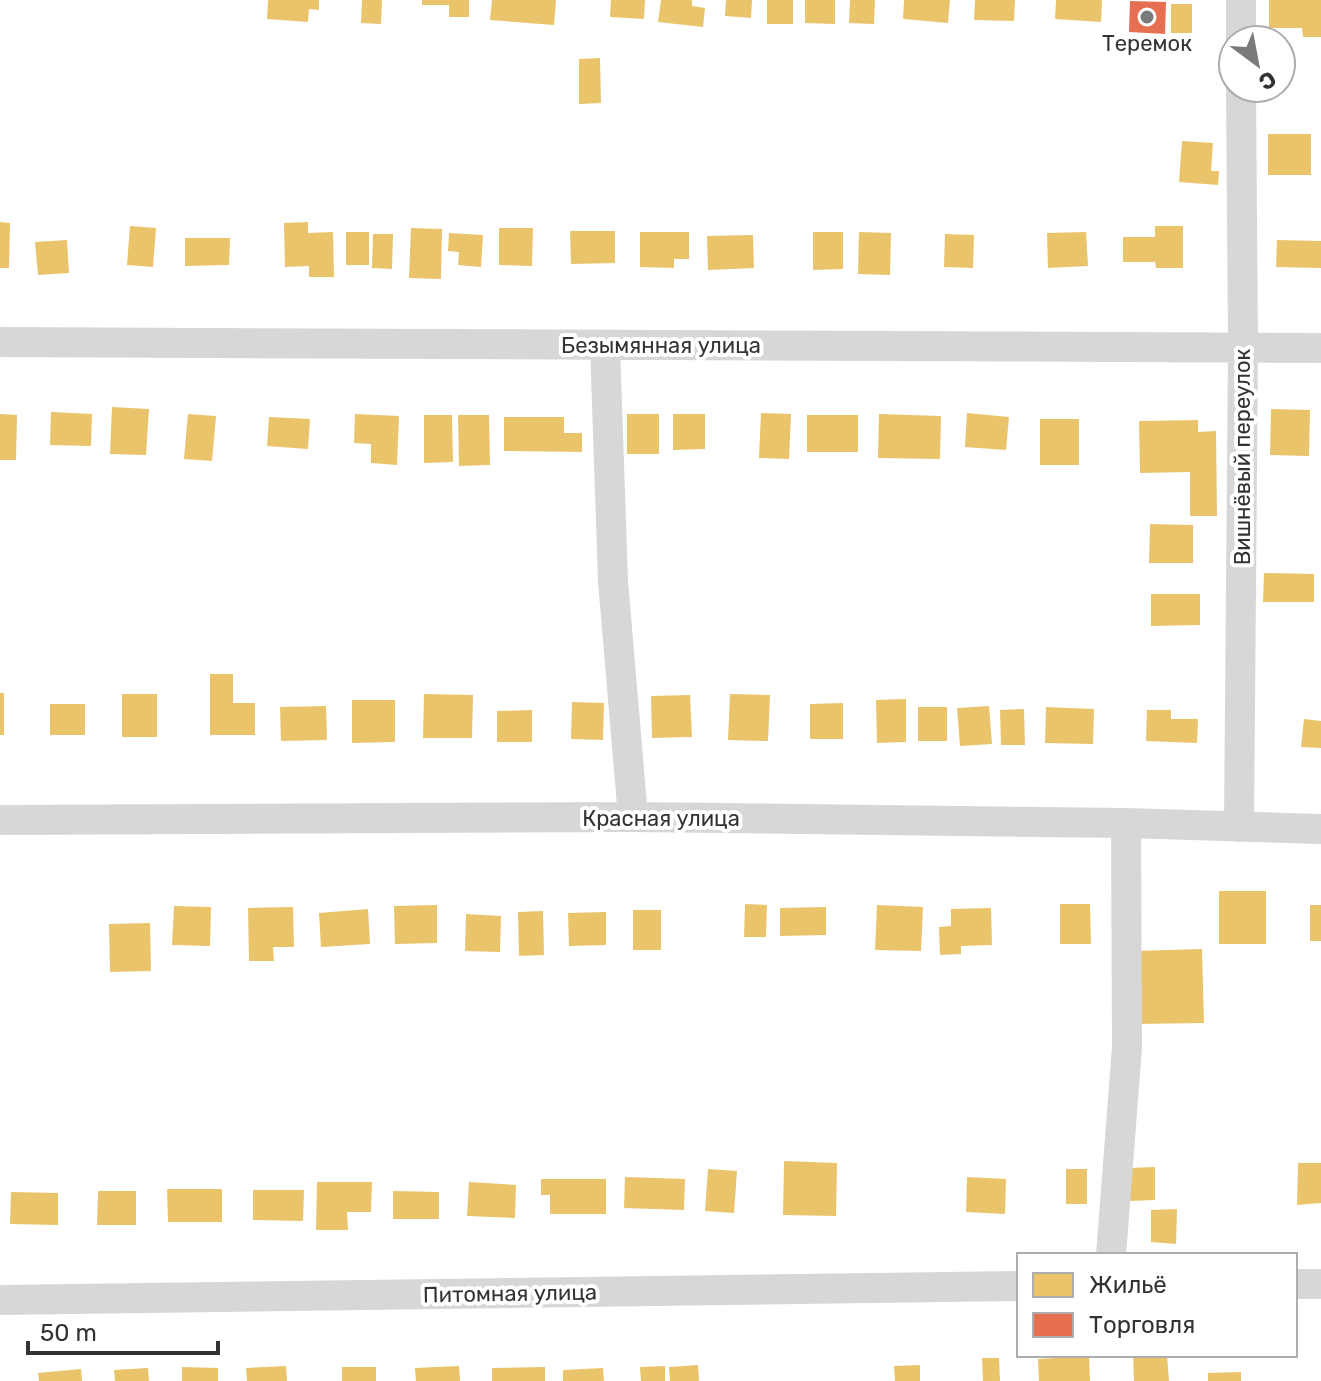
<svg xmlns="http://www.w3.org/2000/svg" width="1321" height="1381" font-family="Rubik,sans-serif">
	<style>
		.homes { fill: #e9c46a }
		.shops { fill: #e76f51 }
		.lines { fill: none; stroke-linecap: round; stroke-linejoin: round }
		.minor { stroke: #d7d7d7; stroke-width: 30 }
		.poi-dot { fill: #7a7a7a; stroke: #fff; stroke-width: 3 }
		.labels { text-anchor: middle; stroke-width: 8; stroke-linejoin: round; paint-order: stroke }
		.poi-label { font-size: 22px; fill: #333; stroke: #fff }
		.street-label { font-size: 22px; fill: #333; stroke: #fff }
	</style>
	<rect width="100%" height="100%" fill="#fff"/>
	<path class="homes" d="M268,0H319V10L309,9L308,22L267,19Z
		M362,0H382L381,24L361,23Z
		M422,0H469V17H449V5H422Z
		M492,0H556L554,25L490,20Z
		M611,0H645L644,19L610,17Z
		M661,0H692V6L705,8L703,27L658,22Z
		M726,0H752L751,18L725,16Z
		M767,0H793V24H767Z
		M805,0H835V24L805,23Z
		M850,0H875L874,24L849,23Z
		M904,0H950L948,23L903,19Z
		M975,0H1015L1014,21L974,20Z
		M1056,0H1102L1101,22L1055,19Z
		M1269,0H1321V37H1303L1302,28H1269Z
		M1171,4H1192V33H1171Z
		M600,58L601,103L579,104V59Z
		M1268,134H1311V175H1268Z
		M1182,141L1213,143L1211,171H1219L1218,185L1179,182Z
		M0,222L10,223L9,268H0Z
		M308,222V233L333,232L334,277H309V266L285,267L284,223Z
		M130,226L156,228L153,267L127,265Z
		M1155,226H1183V268H1156L1155,262H1123V237H1155Z
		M411,228L442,229L441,279L409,278Z
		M499,228H533L532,266L499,265Z
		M570,231H615V263L571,264Z
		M346,232H369V265H346Z
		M640,232H689V259H674V268L640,267Z
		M813,232H843V269L813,270Z
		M859,232L891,233L890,275L858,274Z
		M1086,232L1088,266L1048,268L1047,233Z
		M449,233L483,235L481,267L458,265L459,252L448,251Z
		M373,234H393L392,269L372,268Z
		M945,234L974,235L973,268L944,267Z
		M753,235L754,268L708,270L707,236Z
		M185,238H230L229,265L185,266Z
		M67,240L69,273L38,275L35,242Z
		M1277,240L1321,241V268L1276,267Z
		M112,407L149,409L146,455L110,454Z
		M1271,409L1310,410L1309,456L1270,455Z
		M51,412L92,414L91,446L50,445Z
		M761,413L791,414L789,459L759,458Z
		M967,413L1009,417L1006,450L965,447Z
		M0,414L17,415L16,460H0Z
		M188,414L216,416L212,461L184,459Z
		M355,414L399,416L397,465L371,463V444L354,443Z
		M627,414H659V454H627Z
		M673,414H705V449L673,450Z
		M879,414L941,416L940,459L878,458Z
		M424,415H452L453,462L424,463Z
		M458,415H489L490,465L459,466Z
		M807,415H858V452H807Z
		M269,417L310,419L308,449L267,446Z
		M504,417H564V433H582V452L504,451Z
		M1040,419H1079V465H1040Z
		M1198,420V432L1216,431L1217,516H1190V472L1140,473L1139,421Z
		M1150,524L1193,525V563H1149Z
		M1264,573L1314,574V602H1263Z
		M1151,594H1200V625L1151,626Z
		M210,674H233V703H255V735H210Z
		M0,693H4V735H0Z
		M122,694H157V737H122Z
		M424,694L473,695L472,738H423Z
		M730,694L770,695L768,741L728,740Z
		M690,695L692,737L652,738L651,696Z
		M906,699V742L877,743L876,700Z
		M352,700H395V742L352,743Z
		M572,702L604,703L603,740L571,739Z
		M843,703V739H810V704Z
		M50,704H85V735H50Z
		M326,706L327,740L281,741L280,707Z
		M989,706L992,744L960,746L957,708Z
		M918,707H947V741H918Z
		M1046,707L1094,709L1093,744L1045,743Z
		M1024,709L1025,745H1001L1000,710Z
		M532,710V742H497V711Z
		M1147,710H1171V719H1198L1197,743L1146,741Z
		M1304,719L1321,721V748L1301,747Z
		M1219,891H1266V944H1219Z
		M745,904L767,905L766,937H744Z
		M1060,904H1090L1091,944H1060Z
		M437,905V943L395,944L394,906Z
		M877,905L923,907L921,951L875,950Z
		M1310,905H1321V941H1310Z
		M174,906L211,907L210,946L172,945Z
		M293,907L294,947H273L274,961H249L248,908Z
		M826,907V935L780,936V908Z
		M991,908L992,945L961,946V954L940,955L939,927L951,926V909Z
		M368,909L370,944L321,947L319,913Z
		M633,910H661V950H633Z
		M543,911L544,955L519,956L518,912Z
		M606,912V945L569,946L568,913Z
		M466,914L501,916L500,952L465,951Z
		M150,923L151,971L110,972L109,924Z
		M1202,949L1204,1023L1136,1024L1134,951Z
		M784,1161L837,1163L836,1216L783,1215Z
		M1298,1163H1321V1203L1297,1205Z
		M1155,1167V1200L1129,1201V1168Z
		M708,1169L737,1171L734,1213L705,1211Z
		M1066,1169H1087V1204H1066Z
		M625,1177L685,1179L684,1210L624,1208Z
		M967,1177L1006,1179L1005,1214L966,1212Z
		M541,1179H606V1214H550V1195H541Z
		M317,1182H372L371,1212H347L348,1230H316Z
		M469,1182L516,1185L515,1218L467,1216Z
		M167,1189H222V1222H168Z
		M253,1190H304L303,1221L253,1220Z
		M98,1191H136V1225H97Z
		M393,1191L439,1192V1219H393Z
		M11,1192L58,1193V1225L10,1224Z
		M1177,1209L1176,1244L1151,1242V1210Z
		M1133,1355H1167L1169,1381H1134Z
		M1089,1356L1090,1381H1039L1038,1359Z
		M982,1358H999L1000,1381H983Z
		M698,1365L699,1381H670L669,1367Z
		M920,1365V1381H895L894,1366Z
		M286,1366L287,1381H247L246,1368Z
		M459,1366L460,1381H416L415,1368Z
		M665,1366V1381H641L640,1367Z
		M182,1367L218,1368V1381H182Z
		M342,1367H376V1381H342Z
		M545,1367V1381H492V1368Z
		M148,1368L149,1381H115L114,1370Z
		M603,1368L604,1381H563V1370Z
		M81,1369L82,1381H39L38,1373Z
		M1241,1372V1381H1208V1373Z"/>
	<path class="shops" d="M1130,1L1166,2L1165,34L1129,32Z"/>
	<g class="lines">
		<path class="minor" d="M1241,0V40
			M0,342L1321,348
			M605,345L613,581L633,817
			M0,820L633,817L1126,823L1321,829
			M1239,827L1243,347L1241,88
			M1111,1255L1127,1047L1126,823
			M1295,1284H1321
			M0,1300L1019,1286"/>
	</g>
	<circle class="poi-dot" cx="1147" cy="17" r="8"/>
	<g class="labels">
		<g class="poi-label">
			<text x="1147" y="51">Теремок</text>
		</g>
		<g class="street-label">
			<text x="661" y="353">Безымянная улица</text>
			<text transform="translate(1242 457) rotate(-90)" y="8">Вишнёвый переулок</text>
			<text x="661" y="826">Красная улица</text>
			<text transform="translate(510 1293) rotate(-1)" y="8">Питомная улица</text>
		</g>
	</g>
	<rect x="1017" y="1253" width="280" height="104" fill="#ffffff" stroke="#adadad" stroke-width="2"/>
	<rect x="1033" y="1273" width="40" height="24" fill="#e9c46a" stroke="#adadad" stroke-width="2"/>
	<text x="1089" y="1293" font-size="24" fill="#333333">Жильё</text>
	<rect x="1033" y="1313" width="40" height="24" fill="#e76f51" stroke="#adadad" stroke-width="2"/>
	<text x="1089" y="1333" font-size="24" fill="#333333">Торговля</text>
	<g transform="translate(1257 64) rotate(148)"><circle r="38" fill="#ffffff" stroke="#adadad" stroke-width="2"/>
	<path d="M0-6L14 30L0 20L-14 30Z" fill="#7a7a7a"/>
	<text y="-12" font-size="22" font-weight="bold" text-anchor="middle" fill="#333333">С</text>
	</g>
	<path d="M28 1341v12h190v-12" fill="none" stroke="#333333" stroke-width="4"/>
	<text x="40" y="1341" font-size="24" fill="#333333" stroke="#ffffff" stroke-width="6" paint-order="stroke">50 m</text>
</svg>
